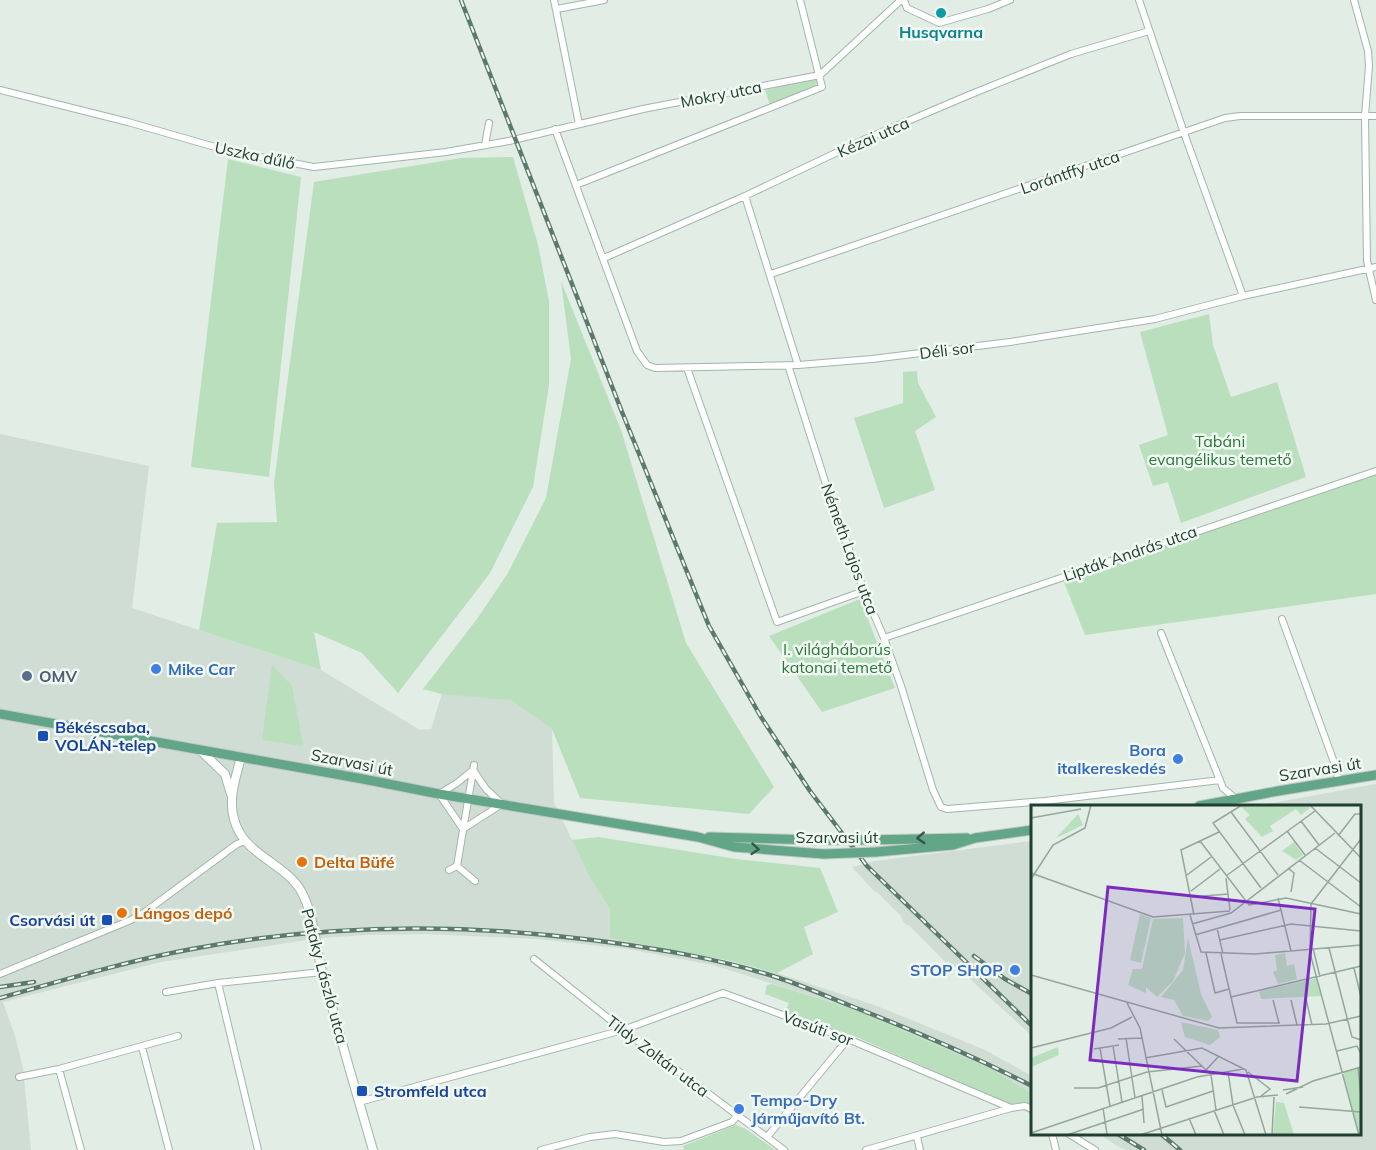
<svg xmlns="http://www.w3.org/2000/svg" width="1376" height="1150" font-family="Mulish,sans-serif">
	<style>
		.built { fill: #cfddd4 }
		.green { fill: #b9dfbc }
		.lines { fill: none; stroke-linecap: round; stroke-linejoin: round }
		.street-casing { stroke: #a3b5ab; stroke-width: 8 }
		.secondary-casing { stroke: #9fb9ab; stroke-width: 10 }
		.primary-casing { stroke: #c1c9c5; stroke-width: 11 }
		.street { stroke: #fff; stroke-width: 6 }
		.secondary { stroke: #fff; stroke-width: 8 }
		.primary { stroke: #63a587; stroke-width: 9 }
		.rail-casing { stroke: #5b7a6b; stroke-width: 4.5 }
		.rail { stroke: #f2f9f4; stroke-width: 2; stroke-dasharray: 7; stroke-linecap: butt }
		.primary-bridge-casing { stroke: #c1c9c5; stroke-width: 11; stroke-linecap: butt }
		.primary-bridge { stroke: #63a587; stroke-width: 9 }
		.oneway { stroke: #315846 }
		.culture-dot { fill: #0f9aa8; stroke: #f2f9f4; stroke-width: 2 }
		.shop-dot { fill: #3f7fe0; stroke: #f2f9f4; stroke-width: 2 }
		.service-dot { fill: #5c6f8a; stroke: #f2f9f4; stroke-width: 2 }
		.transit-dot { fill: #1a4fb4; stroke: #f2f9f4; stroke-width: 2 }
		.food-dot { fill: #e8710a; stroke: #f2f9f4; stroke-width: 2 }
		.labels { text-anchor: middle; stroke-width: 5; stroke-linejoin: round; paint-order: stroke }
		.culture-label { font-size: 16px; font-weight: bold; fill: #0d838f; stroke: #f2f9f4 }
		.street-label { font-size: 16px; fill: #203f30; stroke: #f2f9f4 }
		.park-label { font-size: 16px; fill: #287837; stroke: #f2f9f4 }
		.shop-label { font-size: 16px; font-weight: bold; fill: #366cbe; stroke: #f2f9f4; text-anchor: start }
		.service-label { font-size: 16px; font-weight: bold; fill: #4e5e75; stroke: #f2f9f4; text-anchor: start }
		.transit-label { font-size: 16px; font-weight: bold; fill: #164399; stroke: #f2f9f4; text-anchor: start }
		.food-label { font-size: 16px; font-weight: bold; fill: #c56008; stroke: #f2f9f4; text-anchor: start }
		.inset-road { fill: none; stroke: #94a79d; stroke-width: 1.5 }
		.view { fill: #7b2cbf; fill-opacity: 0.15; stroke: #7b2cbf; stroke-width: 3 }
		.inset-edge { fill: none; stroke: #203f30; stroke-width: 3 }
	</style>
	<rect width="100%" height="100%" fill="#e1ede5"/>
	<path class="built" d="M0,434L149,466L132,608L321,670L420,730L431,729L443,690L511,700L552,729L554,802L590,878L610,909L675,950L777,973L877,1006L983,1049L1032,1076V1094L994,1070L859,1011L713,965L628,949L537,939L425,934L366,935L321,938L161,962L3,1002L15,1036L23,1068L31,1150H0Z
		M1376,784V1150H1127L1119,1147L1099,1134H1360V806H1256Z
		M1032,841V1036L958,968L949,966L910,926L905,924L900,915L877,892L874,891L852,867L875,861Z"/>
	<path class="green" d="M817,77L818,81L814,87L770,105L765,90Z
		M513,157L538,245L549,301V385L533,487L490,573L398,693L362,653L314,632L321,670L199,630L217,523L277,522L274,483L314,182L461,158Z
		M228,159L301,177L269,477L191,467Z
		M561,281L621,430L686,643L774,787L749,814L580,798L552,729L511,700L442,694L423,689L477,619L508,573L546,498L571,359Z
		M1209,314L1213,345L1231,397L1277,382L1306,477L1181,523L1168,482L1153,486L1139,445L1168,435L1140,332Z
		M917,371L918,383L936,417L915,431L935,490L884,508L854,418L903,403V372Z
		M1376,473V594L1085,635L1064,582Z
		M860,599L895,688L822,712L769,636Z
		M272,665L292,686L303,746L262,740Z
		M598,837L736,859L820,868L838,912L804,927L813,954L777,973L726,960L610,938V909L590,878L572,840Z
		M772,984L859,1011L994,1070L1032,1094V1114L854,1036L785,1012L789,1003L765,994L767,985Z
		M736,1125L746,1129L775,1150H684L683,1146Z"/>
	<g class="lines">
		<g class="street-casing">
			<path id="street" d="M554,0L579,124
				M904,0L907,8L939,23L988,9L1010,0
				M1139,0L1184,133L1243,296
				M1354,0L1368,51L1369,66L1365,116L1367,261L1376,300
				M557,9L604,0
				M0,90L128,122L229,151L314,167L446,152L509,141L643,109L820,75L901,0
				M555,129L637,351L647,365L655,368L798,365L872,359L1010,342L1155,319L1243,296L1376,267
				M485,145L489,123
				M576,185L822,87L800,0
				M745,196L798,365
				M604,258L745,196L861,141L969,95L1071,54L1149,31
				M771,274L1225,118L1240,116H1376
				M788,365L829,494L864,591L884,638L901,686L933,790L941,807L947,809L1045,801L1220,780
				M687,368L777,622L864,591
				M1282,619L1335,765L1339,781
				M1161,633L1223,788L1236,799
				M884,638L1376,471
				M473,770L486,789L502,804L463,829L439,794L457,783Z
				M457,866L475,881
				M449,870L457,866L474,765
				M534,959L623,1030L784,1150
				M0,974L131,920L145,912L237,844L245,841
				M218,983L258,1150
				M166,992L218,983L322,972
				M142,1047L169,1150
				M59,1069L81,1150
				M19,1077L59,1069L178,1036
				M359,1102L623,1030L723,993L848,1039L1011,1108
				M1052,1134L1056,1150
				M1069,1134L1095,1150
				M767,1137L848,1039
				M917,1137L920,1150
				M541,1150L590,1137L615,1134L664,1142L681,1141L732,1122L737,1116
				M866,1150L1011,1108L1025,1106L1032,1109"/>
		</g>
		<g class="secondary-casing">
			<path id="secondary" d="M201,751L225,774L231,794
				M241,757C236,777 228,798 234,819C243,855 284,862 301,891C315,916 315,948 323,975C339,1033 356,1092 373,1150"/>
		</g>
		<g class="primary-casing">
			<path id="primary" d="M0,714L363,779L439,794L698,837L734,847L824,854
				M1199,806L1278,791L1376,775
				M709,837L814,840
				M866,840L967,838
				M876,852L953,845L975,838L1032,830"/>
		</g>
		<use href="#street" class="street"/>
		<use href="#secondary" class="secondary"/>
		<use href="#primary" class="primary"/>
		<g class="rail-casing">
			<path id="rail" d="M461,0L622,412L709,626L761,717L810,791L867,866L1032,1026
				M974,956L1005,979L1032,994
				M0,987L34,982
				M0,998C64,980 127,961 192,949C324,924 459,923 592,940C654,948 717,958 776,977C801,985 826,996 851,1006C913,1030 973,1056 1032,1086
				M1118,1134L1144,1150
				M1161,1134L1180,1150"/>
		</g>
		<use href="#rail" class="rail"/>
		<g class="primary-bridge-casing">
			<path id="primary-bridge" d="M814,840H866
				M824,854L876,852"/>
		</g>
		<use href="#primary-bridge" class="primary-bridge"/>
	</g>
	<defs><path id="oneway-chevron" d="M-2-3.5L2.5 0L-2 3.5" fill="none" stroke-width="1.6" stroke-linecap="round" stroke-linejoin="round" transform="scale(1.5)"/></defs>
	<g class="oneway">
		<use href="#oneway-chevron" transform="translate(921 838) rotate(177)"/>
		<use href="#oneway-chevron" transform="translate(755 849) rotate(5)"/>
	</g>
	<circle class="culture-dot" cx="941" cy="13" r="6"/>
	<g class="shop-dot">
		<circle cx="156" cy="669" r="6"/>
		<circle cx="1178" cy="759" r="6"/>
		<circle cx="1015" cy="970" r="6"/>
		<circle cx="739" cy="1109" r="6"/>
	</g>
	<circle class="service-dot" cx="27" cy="676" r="6"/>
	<g class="transit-dot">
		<rect x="37" y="730" width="12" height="12" rx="3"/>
		<rect x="101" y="914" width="12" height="12" rx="3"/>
		<rect x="356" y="1085" width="12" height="12" rx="3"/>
	</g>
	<g class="food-dot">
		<circle cx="302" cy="862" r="6"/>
		<circle cx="122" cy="913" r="6"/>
	</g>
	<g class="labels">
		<g class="culture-label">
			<text x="941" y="38">Husqvarna</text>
		</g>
		<g class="street-label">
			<text transform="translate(721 94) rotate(-11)" y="6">Mokry utca</text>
			<text transform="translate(873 137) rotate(-24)" y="6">Kézai utca</text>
			<text transform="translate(255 155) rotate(12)" y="6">Uszka dűlő</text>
			<text transform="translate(1070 172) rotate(-19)" y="6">Lorántffy utca</text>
			<text transform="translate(947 350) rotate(-7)" y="6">Déli sor</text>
			<text transform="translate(850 549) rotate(70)" y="6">Németh Lajos utca</text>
			<text transform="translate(1130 553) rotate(-19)" y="6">Lipták András utca</text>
			<text transform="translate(352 762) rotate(11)" y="6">Szarvasi út</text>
			<text transform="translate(1320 769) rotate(-9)" y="6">Szarvasi út</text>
			<text x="837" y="843">Szarvasi út</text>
			<text transform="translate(325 976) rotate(75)" y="6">Pataky László utca</text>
			<text transform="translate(818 1028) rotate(20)" y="6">Vasúti sor</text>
			<text transform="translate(658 1056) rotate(37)" y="6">Tildy Zoltán utca</text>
		</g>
		<g class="park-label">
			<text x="1220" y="447">Tabáni<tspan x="1220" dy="18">evangélikus temető</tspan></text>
			<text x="837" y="655">I. világháborús<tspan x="837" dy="18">katonai temető</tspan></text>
		</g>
		<g class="shop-label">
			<text x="168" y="675">Mike Car</text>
			<text x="1166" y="756" text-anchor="end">Bora<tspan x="1166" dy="18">italkereskedés</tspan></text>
			<text x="1003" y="976" text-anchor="end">STOP SHOP</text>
			<text x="751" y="1106">Tempo-Dry<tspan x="751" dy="18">Járműjavító Bt.</tspan></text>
		</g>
		<g class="service-label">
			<text x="39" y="682">OMV</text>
		</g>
		<g class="transit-label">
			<text x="55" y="733">Békéscsaba,<tspan x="55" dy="18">VOLÁN-telep</tspan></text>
			<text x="95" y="926" text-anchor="end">Csorvási út</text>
			<text x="374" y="1097">Stromfeld utca</text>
		</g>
		<g class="food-label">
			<text x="314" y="868">Delta Büfé</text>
			<text x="134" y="919">Lángos depó</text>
		</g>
	</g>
	<g transform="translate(1031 805)">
		<rect width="330" height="330" fill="#e1ede5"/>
		<path d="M213,0H277L279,3L270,10L265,4L239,21L242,26L231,32L214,14L219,10L210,2ZM47,9L52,20L25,33ZM263,37L272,50L265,55L251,46ZM109,109L120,113L110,158L99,155ZM152,113L154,148L142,176L126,192L115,182V188L97,180L102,164H111L122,114ZM157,133L170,189L181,212L177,216L152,211L143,195L130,192L152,165ZM254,148L256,161L263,159L266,174L247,179L242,167L246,165L244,150ZM286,173L290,191L230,194L228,186ZM150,217L187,225L189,232L179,240L154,232ZM27,242L28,250L0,262V253ZM330,262V330H328L312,267ZM245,297L253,298L263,330H242Z" fill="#b9dfbc"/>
		<path class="inset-road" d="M211,0L182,18L230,83M279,0L330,53M200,7L247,70M0,13L50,4M270,16L288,40M256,26L274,50M307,31L324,9H330M169,36L218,100L255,93L330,109M284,43L330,78M268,55L330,102M257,63L263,68L260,87M0,68L122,112L199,106M156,70L180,52M195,71L284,6M195,73L199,105M0,74L22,40L54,23L60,0M160,86L189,64M161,92L197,89M247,93L260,146M280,99L279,148L328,330M280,99L330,34M159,110L170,147L224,149L330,140M163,110L150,45L188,27M161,119L200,108L304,28M186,123L192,149M164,130L250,105M189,135L260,119L330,126M282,143L289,172M298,143L321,232L330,235M175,148L184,188L198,184M190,149L206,218H249M323,163L330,192M0,170L188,223L295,219L330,211M200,192L330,161M275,194L281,220M242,195L248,218M260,195L266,220M96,198L109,223L131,330M95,233L104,293M87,234L111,233M143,234L179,269M82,241L91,297M0,243L80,223L101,212M69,243L79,301M63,244L88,240M306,246L326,241L330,249M114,253L171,243L215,265L235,330M327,263L330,290M175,265L188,251M197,267L202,300L214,330M217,267L239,284L230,291M180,270L185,305M43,283H67L116,267L171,261M131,285L135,302L182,286M252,285L272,282M255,289L282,276L330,262M111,291L113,318M268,302L330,307M72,303L76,329L73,330M183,305L193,330M158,313L165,330M0,328L166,272L212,264M36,330L113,304M109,330L226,292L247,290M241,330L243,292"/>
		<path class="view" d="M77,82L284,104L266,276L59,255Z"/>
		<rect width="330" height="330" class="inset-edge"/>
	</g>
</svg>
